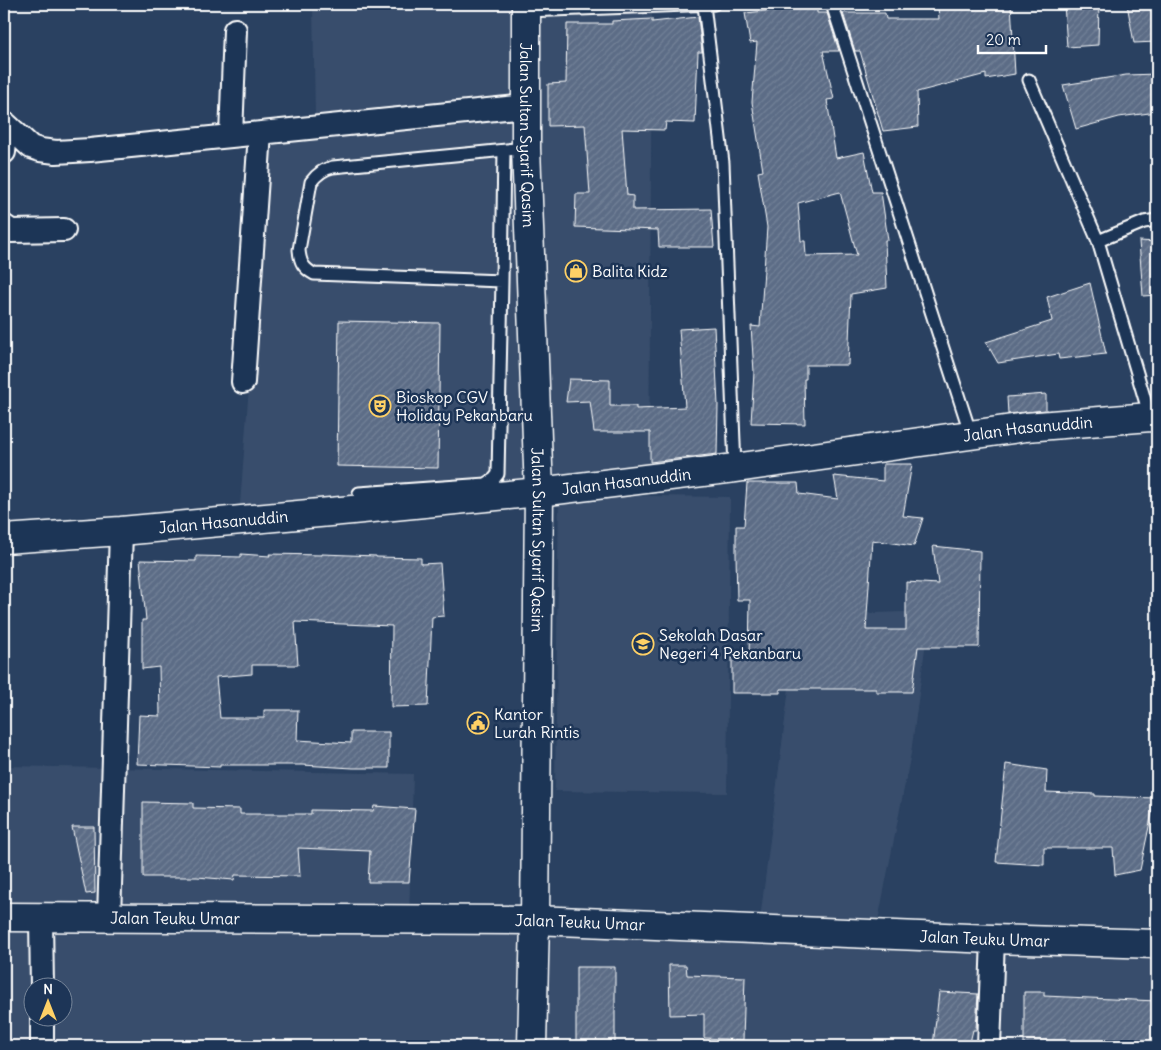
<svg xmlns="http://www.w3.org/2000/svg" width="1161" height="1050" font-family="Delius,sans-serif">
	<style>
		.built { fill: #394e6c; fill-rule: evenodd }
		.building { fill: url(#building-hatch); stroke: #fff; fill-rule: evenodd }
		.lines { fill: none; stroke-linecap: round; stroke-linejoin: round }
		.lane-casing { stroke: #fff; stroke-width: 15 }
		.street-casing { stroke: #fff; stroke-width: 26 }
		.secondary-casing { stroke: #fff; stroke-width: 31 }
		.lane { stroke: #1d3557; stroke-width: 11 }
		.street { stroke: #1d3557; stroke-width: 22 }
		.secondary { stroke: #1d3557; stroke-width: 28 }
		.labels { text-anchor: middle; stroke-width: 5; stroke-linejoin: round; paint-order: stroke }
		.street-label { font-size: 16px; fill: #fff; stroke: #1d3557 }
		.poi-label { font-size: 16px; fill: #fff; stroke: #1d3557; text-anchor: start }
	</style>
	<defs>
		<pattern id="building-hatch" width="6" height="6" patternUnits="userSpaceOnUse" patternTransform="scale(1.25)"><rect width="6" height="6" fill="#5b6c86"/><path d="M-1 1l2-2M0 6l6-6M5 7l2-2" fill="none" stroke="#748298"/></pattern>
	</defs>
	<rect width="100%" height="100%" fill="#2a4161"/>
	<filter id="ink" filterUnits="userSpaceOnUse"><feTurbulence type="fractalNoise" baseFrequency=".02" numOctaves="2"/><feDisplacementMap in="SourceGraphic" scale="10" xChannelSelector="R" yChannelSelector="G"/><feConvolveMatrix kernelMatrix="1 2 1 2 8 2 1 2 1" color-interpolation-filters="sRGB"/></filter>
	<g filter="url(#ink)">
		<path class="built" d="M313,4H652L649,468L240,505L269,124L315,115Z
			M559,495L730,497L727,793L555,791Z
			M930,611L911,753L877,926L1157,934V1046H677L670,1045L669,1046H418V1043H186V1046H4V766L413,774L409,919L760,920L798,616ZM32,988H62V1018H32Z"/>
		<path class="building" d="M958,4H1011L1015,74L986,79V74L917,92L918,127L883,131L860,51H855L843,13H885L886,19H939L938,6L959,7Z
			M1064,4H1099L1098,45L1067,47Z
			M1127,4H1157V42L1134,43Z
			M817,8V13H827L839,51H823L834,99L827,100L836,158L864,152L872,192H881L888,240H885L887,288L851,294L848,365H806V379H804L805,424L751,423L754,372L751,326L760,327L767,227L758,172L763,171L752,102L757,42L750,43L745,13L786,9V10ZM840,192L857,255L806,256L805,241H801L798,203Z
			M698,17L702,52H698L695,123L666,122L665,130L622,129L627,195L633,196V210L711,209L714,247H659L658,230L575,227L576,194H590L585,125L548,126V84L566,83L567,24H612V21L652,19V22Z
			M1157,74V112L1119,117L1076,129L1063,85L1126,75Z
			M1139,241L1157,242V295L1143,296Z
			M1090,283L1106,354L1059,359L1058,354L998,363L986,342L1052,321L1047,297Z
			M339,321L440,323L438,468L337,466Z
			M714,327L718,405L717,454L650,462V432H594L590,401L566,402L569,379L610,380V406H636V409L685,407L679,329Z
			M1046,394V410L1008,414L1007,397Z
			M883,464H912L903,516L923,518L914,546L872,540L866,630H906V582L938,584L933,546L980,551L979,647H918L912,692H876V689H780V693H732V657H749L750,600H737L736,554V526H744L747,483H798L799,494L838,499L834,476L883,481Z
			M241,554L270,556L269,554L322,555V554L376,556V557L421,558V564L440,563L444,616L432,617L428,706L391,707L392,626L295,622L298,665H252V674L216,677L220,718H264V710H298L297,740L351,743V732H389V768H353L302,765H220V767L137,764L139,715L160,716L159,667L142,669V620H146L140,560L196,561V556L241,557Z
			M1006,764L1047,770L1046,792L1095,794V796L1155,798L1140,870L1115,875L1113,848H1044V865L996,862Z
			M143,802L193,803V808L240,809V814H311V810L373,811L374,806L415,809L409,882H368L370,851L298,848L300,876L235,875L234,880L197,877H143Z
			M72,827H94L95,893L86,894Z
			M669,965H686L687,975L745,977L743,1040L704,1038V1014L670,1015Z
			M576,967H615V1046H576Z
			M939,992L978,994L976,1030H973L969,1046H933Z
			M1024,992H1044V996L1157,1001V1046L1024,1045Z"/>
		<g class="lines">
			<g class="lane-casing">
				<path id="lane" d="M832,4L971,435
					M704,5L723,163L735,468
					M526,11L714,4
					M1029,80L1098,241L1150,417
					M1098,241L1144,222L1157,220
					M502,281L504,151
					M359,493L486,484L494,479L498,474L502,281L314,274C303,268 300,262 299,250L311,182C317,174 323,169 333,167L526,148"/>
			</g>
			<g class="street-casing">
				<path id="street" d="M4,124L7,125L31,147L40,150L56,152L90,150L231,136L526,106
					M231,136L235,30
					M4,152L7,125
					M4,226L11,231L64,230
					M243,382L260,133
					M41,918L42,988
					M109,918L121,531
					M42,1018V1046
					M989,1046L993,939"/>
			</g>
			<g class="secondary-casing">
				<g id="secondary">
					<path id="s1" d="M526,4V148L539,492L535,920L532,1046"/>
					<path id="s2" d="M4,539L121,531L352,510L539,492L735,468L1026,427L1150,417L1157,418"/>
					<path id="s3" d="M4,917L535,920L993,939L1157,944"/>
				</g>
			</g>
			<use href="#lane" class="lane"/>
			<use href="#street" class="street"/>
			<use href="#secondary" class="secondary"/>
		</g>
	</g>
	<defs>
		<g id="shop-ring" transform="scale(1.125)"><circle r="9.5" fill="#1d3557" stroke="#ffd166" stroke-width="1.5"/><path d="M-5-2.5h2.3a2.7 3.5 0 0 1 5.4 0H5L5.5 6h-11ZM-1.5-2.5h3a1.5 2.3 0 0 0-3 0Z" fill="#ffd166"/></g>
		<g id="theatre-ring" transform="scale(1.125)"><circle r="9.5" fill="#1d3557" stroke="#ffd166" stroke-width="1.5"/><path d="M-5-5.5Q0-4 5-5.5V0Q5 5 0 6Q-5 5-5 0ZM-3.3-2.5H-1v1.5H-3.3ZM1-2.5H3.3v1.5H1ZM-2.8 1Q0 5.5 2.8 1Z" fill="#ffd166"/></g>
		<g id="school-ring" transform="scale(1.125)"><circle r="9.5" fill="#1d3557" stroke="#ffd166" stroke-width="1.5"/><path d="M0-5L7-2L0 1L-7-2ZM-4 1L0 2.5L4 1V4Q0 6-4 4Z" fill="#ffd166"/></g>
		<g id="civic-ring" transform="scale(1.125)"><circle r="9.5" fill="#1d3557" stroke="#ffd166" stroke-width="1.5"/><path d="M-.6-6.5H3V-4.5H.6V-3L4-1V1h2V6H-6V1h2V-1L-.6-3ZM-1.2 2.5V6h2.4V2.5Z" fill="#ffd166"/></g>
	</defs>
	<g fill-rule="evenodd">
		<use href="#shop-ring" x="576" y="271"/>
		<use href="#theatre-ring" x="380" y="406"/>
		<use href="#school-ring" x="643" y="644"/>
		<use href="#civic-ring" x="478" y="723"/>
	</g>
	<g class="labels">
		<g class="street-label">
			<text dy="6" stroke="none"><textPath href="#s1" startOffset="131">Jalan Sultan Syarif Qasim</textPath></text>
			<text dy="6" stroke="none"><textPath href="#s2" startOffset="1030">Jalan Hasanuddin</textPath></text>
			<text dy="6" stroke="none"><textPath href="#s2" startOffset="625">Jalan Hasanuddin</textPath></text>
			<text dy="6" stroke="none"><textPath href="#s2" startOffset="220">Jalan Hasanuddin</textPath></text>
			<text dy="6" stroke="none"><textPath href="#s1" startOffset="536">Jalan Sultan Syarif Qasim</textPath></text>
			<text dy="6" stroke="none"><textPath href="#s3" startOffset="171">Jalan Teuku Umar</textPath></text>
			<text dy="6" stroke="none"><textPath href="#s3" startOffset="576">Jalan Teuku Umar</textPath></text>
			<text dy="6" stroke="none"><textPath href="#s3" startOffset="981">Jalan Teuku Umar</textPath></text>
		</g>
		<g class="poi-label">
			<text x="592" y="277">Balita Kidz</text>
			<text x="396" y="403">Bioskop CGV<tspan x="396" dy="18">Holiday Pekanbaru</tspan></text>
			<text x="659" y="641">Sekolah Dasar<tspan x="659" dy="18">Negeri 4 Pekanbaru</tspan></text>
			<text x="494" y="720">Kantor<tspan x="494" dy="18">Lurah Rintis</tspan></text>
		</g>
	</g>
	<rect width="1161" height="1050" fill="none" stroke="#1d3557" stroke-width="20"/>
	<rect x="10" y="10" width="1141" height="1030" fill="none" stroke="#fff" stroke-width="2" filter="url(#ink)"/>
	<g transform="translate(48 1002)"><circle r="24" fill="#1d3557" stroke="#77869a"/>
	<path d="M0-4L9 19L0 12L-9 19Z" fill="#ffd166"/>
	<text y="-8" font-size="14" font-weight="bold" text-anchor="middle" fill="#ffffff">N</text>
	</g>
	<path d="M978 45v8h68v-8" fill="none" stroke="#ffffff" stroke-width="2.5"/>
	<text x="986" y="45" font-size="15" fill="#ffffff" stroke="#1d3557" stroke-width="4" paint-order="stroke">20 m</text>
</svg>
